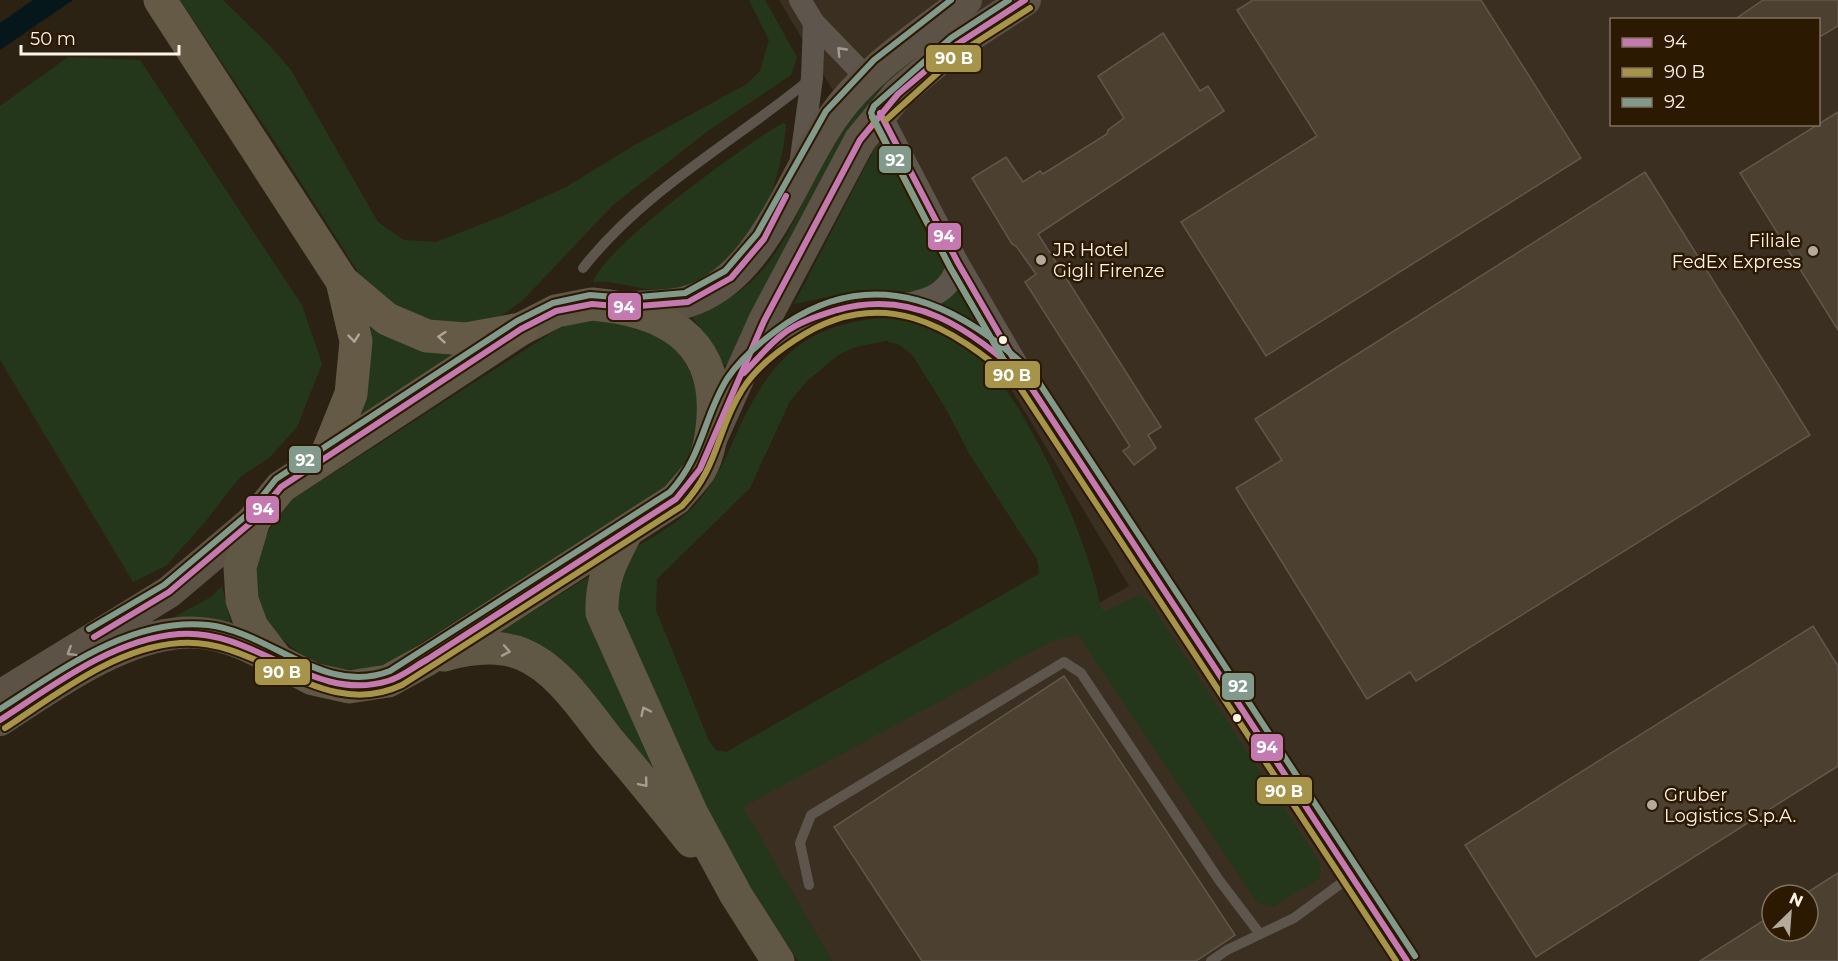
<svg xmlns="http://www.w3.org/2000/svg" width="1838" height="961" font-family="Montserrat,sans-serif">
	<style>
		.industrial { fill: #3b2f21; fill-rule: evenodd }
		.green { fill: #25371a; fill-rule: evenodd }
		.water { fill: #05171a }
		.building { fill: #4c4131; stroke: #60574c; stroke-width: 1.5 }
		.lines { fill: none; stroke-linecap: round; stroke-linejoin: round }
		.service { stroke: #5e564d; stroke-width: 10 }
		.minor { stroke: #5e564d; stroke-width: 22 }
		.secondary { stroke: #5c5245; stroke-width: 32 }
		.primary { stroke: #615745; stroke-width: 33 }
		.trunk { stroke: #645a46; stroke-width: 33 }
		.bus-1-casing { stroke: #2c1901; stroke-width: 10 }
		.bus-2-casing { stroke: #2c1901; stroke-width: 10 }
		.bus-3-casing { stroke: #2c1901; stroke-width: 10 }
		.bus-1 { stroke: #c579b1; stroke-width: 6 }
		.bus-2 { stroke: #a59449; stroke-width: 6 }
		.bus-3 { stroke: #819a8c; stroke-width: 6 }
		.oneway { stroke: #a69d92 }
		.oneway2 { stroke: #b1a696 }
		.oneway3 { stroke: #a89d8e }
		.oneway4 { stroke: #a59a8e }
		.poi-dot { fill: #b4aa9d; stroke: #2c1901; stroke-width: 2 }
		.bus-dot { fill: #fef3e7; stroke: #2c1901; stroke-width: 2 }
		.labels { text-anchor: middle; stroke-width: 5; stroke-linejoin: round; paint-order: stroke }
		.poi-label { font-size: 18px; fill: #fef3e7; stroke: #2c1901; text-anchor: start }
		.line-badge { stroke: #2c1901; stroke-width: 2 }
		.badge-label { font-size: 16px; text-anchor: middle; font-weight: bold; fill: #fff }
	</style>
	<rect width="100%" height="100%" fill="#2c2214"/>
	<path class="industrial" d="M779,0H1838V961H832L742,807L1129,586ZM1612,20H1818V124H1612ZM1772,895H1808V931H1772Z"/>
	<path class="green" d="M180,0H223L271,47L291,70L378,222L404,240L436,242L505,215L566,187L633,146L747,84L760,71L769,40L749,0H765L797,57L791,75L708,131L613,205L522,301L497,319L471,326L441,324L395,309L362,278L279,148Z
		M916,55L919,59L871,102L851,129L727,366L723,365L713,344L690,315C712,307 733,298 750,283C795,242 809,174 844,126C863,98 891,77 916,55Z
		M68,57L140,60L302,305L322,364L297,427L270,457L240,477L205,522L167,565L133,582L0,360V106Z
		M783,123L786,124C781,192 745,283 667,290C642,292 619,280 593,282C604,247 747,143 783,123Z
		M877,144L904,183L948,264L940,279L917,292L861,290L794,304Z
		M961,284L987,332L975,321L940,304Z
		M361,313L461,351L359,416Z
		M617,318C632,325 650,330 663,339C697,362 708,415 692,452C685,468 673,479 661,491L421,643C409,651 395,660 381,665C323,685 248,633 256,569C260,541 273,522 290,501L559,328L573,322Z
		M884,318C915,321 948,329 973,350C1024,395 1090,541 1101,609L1105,611L1140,595L1149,601L1321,865L1320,878L1273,907L1258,903L1077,634L1048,643L743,807L832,961H798L711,825L611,612L628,552C654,536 686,520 704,494C721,472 730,447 742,422C774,356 809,323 884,318ZM886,341L900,345L913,356L946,409L970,455L1037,559L1039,574L726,752L716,750L709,741L656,610L657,579L750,488L790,401L806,382L838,355L855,347Z
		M598,571L689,821L500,632Z
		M222,586L231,624L175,619L176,616L211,597Z"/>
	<path class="water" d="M33,0H73L0,50V23Z"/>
	<path class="building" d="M1253,0H1481L1581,158L1266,356L1181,222L1317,136L1237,10Z
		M1763,0H1838V26L1818,38V20H1734Z
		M1163,33L1200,91L1208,86L1224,111L1038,234L1161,427L1148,435L1156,448L1134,465L1123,451L1130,446L1025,282L1036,274L1016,246L1012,244L972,178L1006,157L1023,182L1040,171L1043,174L1107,134L1108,130L1124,118L1098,76Z
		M1838,112V330L1740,173Z
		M1645,172L1810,435L1416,681L1410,672L1367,699L1236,488L1282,460L1255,419Z
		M1813,626L1838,666V766L1536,957L1465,845Z
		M1064,676L1235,935L1196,961H922L834,827Z
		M1838,873V961H1700L1772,915V931H1808V892Z"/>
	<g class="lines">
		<path class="service" d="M583,268C644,190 734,142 809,80
			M809,885L800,843L811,815L1064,662L1081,673L1219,880L1260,934
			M1211,961L1227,950L1294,918L1351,876"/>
		<path class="minor" d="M800,0L814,23L868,79
			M880,113L958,263L1025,378L1407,961
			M801,158L812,78L814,23
			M904,304C931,300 951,291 958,263
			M749,368C760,357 772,342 785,333C867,279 943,304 1010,365"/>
		<path class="secondary" d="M627,307C647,306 667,307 686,302C763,280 791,176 833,117C866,69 920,36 966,0
			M712,437L764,321L860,140L898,94L956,45L1025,0
			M0,696L169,592L254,520
			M0,720C56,684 139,622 209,634C234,638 255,650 278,661"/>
		<path class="primary" d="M592,304C662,310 718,337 713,417C712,435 709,454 700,470C693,480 684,489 676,499L428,659L388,681L349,687L313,679L278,661L252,627L242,600L240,567L254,520L281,487L521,329L556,311Z
			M626,533C611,561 601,580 602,613L692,814L736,895L778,961
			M444,655C469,648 497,644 522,654C559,669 585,711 609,741C637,774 664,807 691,841"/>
		<path class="trunk" d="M160,0L342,281L387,319L427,336L466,339L521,329
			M326,456L351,394L356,341L342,281"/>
		<g class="bus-1-casing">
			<path id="bus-1" d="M880,113L958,263L1013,358
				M744,373C757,360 768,345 783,334C798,322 818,316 837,310C915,288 969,329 1025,378L1407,961
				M94,637L169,592L254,520L281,487L521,329L556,311L592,304L627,307L688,302L731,278L764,239L786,196
				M0,720C54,685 113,639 179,634C255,628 312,704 388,681C402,677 415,666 428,659L676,499L700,469L764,321L860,140L898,94L956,45L1025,0"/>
		</g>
		<g class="bus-2-casing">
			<path id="bus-2" d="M872,117L950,267L1017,383L1396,961
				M886,120L961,52L1030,8
				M5,728C57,694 116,647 180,643C260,637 322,723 402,685L682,506C719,467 716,431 742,390C755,369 775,353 795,340C881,282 951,325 1019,385"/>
		</g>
		<g class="bus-3-casing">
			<path id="bus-3" d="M1006,364L950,267L871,113L874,106L951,38L1009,0
				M89,629L164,585L248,514L276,479L517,321L553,303L590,295L627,298L685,293L725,271L757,234L826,111L874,60L951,0
				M0,709C61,670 131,617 208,625C271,632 324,697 390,671L670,492C703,456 703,418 727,379C742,356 765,338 787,323C878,263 961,306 1032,372L1415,956"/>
		</g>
		<use href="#bus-1" class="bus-1"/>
		<use href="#bus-2" class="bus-2"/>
		<use href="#bus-3" class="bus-3"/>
	</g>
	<defs><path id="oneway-chevron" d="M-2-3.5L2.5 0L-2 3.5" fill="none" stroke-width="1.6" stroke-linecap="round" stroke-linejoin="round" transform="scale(1.5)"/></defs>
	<use class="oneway" href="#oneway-chevron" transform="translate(841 51) rotate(-134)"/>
	<g class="oneway2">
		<use href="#oneway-chevron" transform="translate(442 337) rotate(-175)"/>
		<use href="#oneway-chevron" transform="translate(354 338) rotate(84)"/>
	</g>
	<g class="oneway3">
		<use href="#oneway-chevron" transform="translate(506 651) rotate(10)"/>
		<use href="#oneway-chevron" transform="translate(645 711) rotate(-115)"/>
		<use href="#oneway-chevron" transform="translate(644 783) rotate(50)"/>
	</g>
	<use class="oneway4" href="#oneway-chevron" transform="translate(71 652) rotate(148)"/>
	<g class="poi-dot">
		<circle cx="1813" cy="251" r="6"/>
		<circle cx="1041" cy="260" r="6"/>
		<circle cx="1652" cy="805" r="6"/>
	</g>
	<g class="bus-dot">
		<circle cx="1003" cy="340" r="5"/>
		<circle cx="1237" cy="718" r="5"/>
	</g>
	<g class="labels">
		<g class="poi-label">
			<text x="1801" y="247" text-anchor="end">Filiale<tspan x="1801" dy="21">FedEx Express</tspan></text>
			<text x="1053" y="256">JR Hotel<tspan x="1053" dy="21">Gigli Firenze</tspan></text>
			<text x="1664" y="801">Gruber<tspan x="1664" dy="21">Logistics S.p.A.</tspan></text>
		</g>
	</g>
	<g class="line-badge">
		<rect x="925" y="44" width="57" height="29" rx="6" fill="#a59449"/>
		<rect x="878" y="145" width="34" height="29" rx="6" fill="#819a8c"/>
		<rect x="927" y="222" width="35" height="29" rx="6" fill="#c579b1"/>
		<rect x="607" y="292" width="35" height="29" rx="6" fill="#c579b1"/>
		<rect x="984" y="360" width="57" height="29" rx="6" fill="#a59449"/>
		<rect x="288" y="445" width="34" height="29" rx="6" fill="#819a8c"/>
		<rect x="245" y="495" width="35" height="29" rx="6" fill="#c579b1"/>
		<rect x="254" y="658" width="57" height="28" rx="6" fill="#a59449"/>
		<rect x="1221" y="672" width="34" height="29" rx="6" fill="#819a8c"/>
		<rect x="1250" y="733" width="34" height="29" rx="6" fill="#c579b1"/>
		<rect x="1256" y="776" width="57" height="29" rx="6" fill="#a59449"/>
	</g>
	<g class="badge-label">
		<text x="954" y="64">90 B</text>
		<text x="895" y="166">92</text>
		<text x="944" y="242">94</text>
		<text x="624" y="313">94</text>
		<text x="1012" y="381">90 B</text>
		<text x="305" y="466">92</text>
		<text x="263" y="515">94</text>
		<text x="282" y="678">90 B</text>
		<text x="1238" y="692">92</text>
		<text x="1267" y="753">94</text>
		<text x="1284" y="797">90 B</text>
	</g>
	<rect x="1610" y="18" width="210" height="108" fill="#2c1901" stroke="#80705d" stroke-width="1.5"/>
	<rect x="1622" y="38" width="30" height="9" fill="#c579b1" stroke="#80705d" stroke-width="1.5"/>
	<text x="1664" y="48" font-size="18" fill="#fef3e7">94</text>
	<rect x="1622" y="68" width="30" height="9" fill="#a59449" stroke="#80705d" stroke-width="1.5"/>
	<text x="1664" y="78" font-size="18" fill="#fef3e7">90 B</text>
	<rect x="1622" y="98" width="30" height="9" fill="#819a8c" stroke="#80705d" stroke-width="1.5"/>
	<text x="1664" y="108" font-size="18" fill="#fef3e7">92</text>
	<g transform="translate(1790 913) rotate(25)"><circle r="28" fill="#2c1901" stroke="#80705d" stroke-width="1.5"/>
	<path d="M0-4.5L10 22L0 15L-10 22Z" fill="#b4aa9d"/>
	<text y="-9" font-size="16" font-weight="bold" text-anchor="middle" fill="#fef3e7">N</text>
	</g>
	<path d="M21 45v9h158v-9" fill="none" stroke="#fef3e7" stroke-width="3"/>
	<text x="30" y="45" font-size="18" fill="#fef3e7" stroke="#2c1901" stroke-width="4.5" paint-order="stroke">50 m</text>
</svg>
